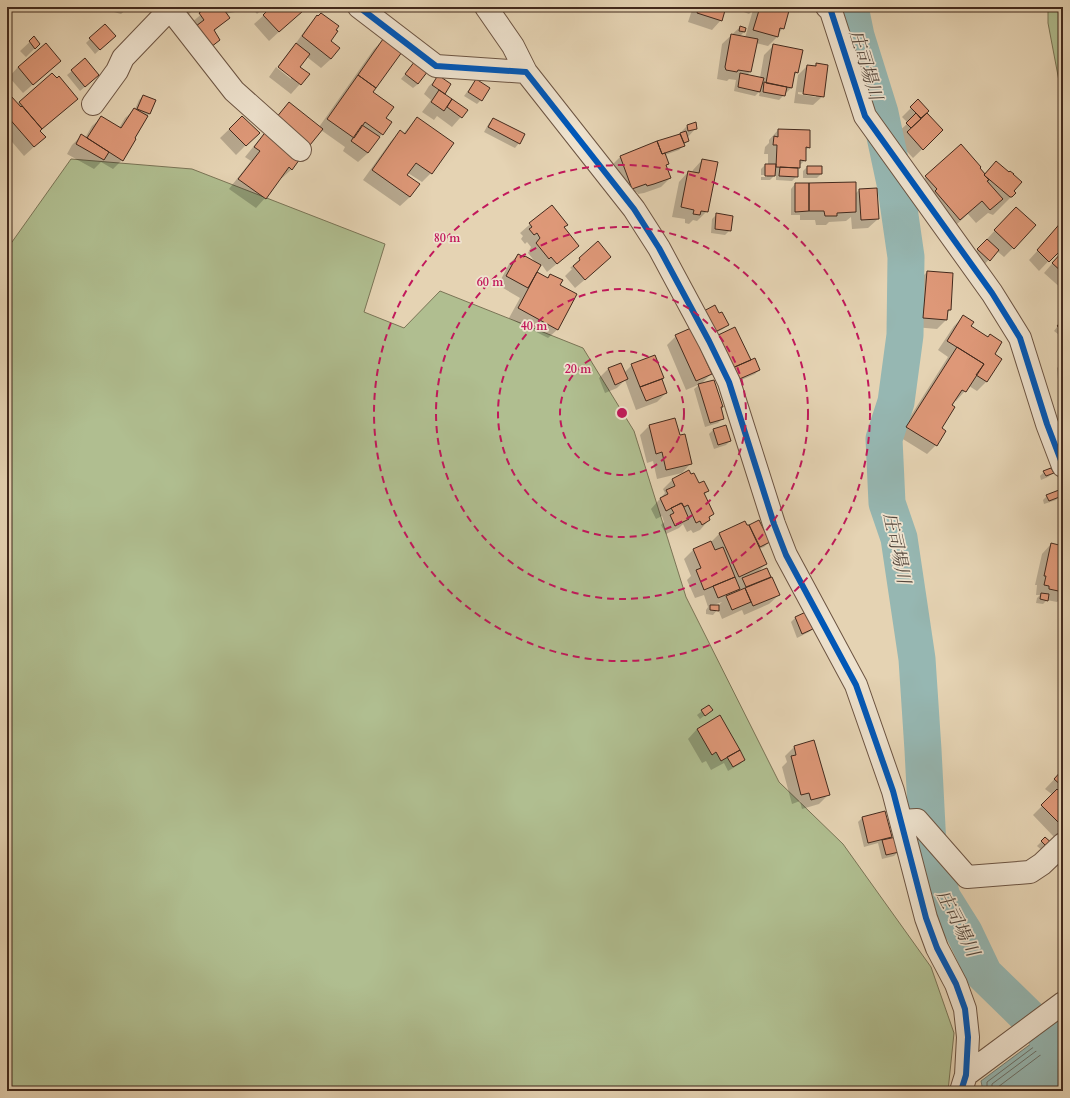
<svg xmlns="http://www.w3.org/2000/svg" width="1070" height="1098" font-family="Cardo,'Noto Serif JP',serif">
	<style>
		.green { fill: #b0be90; stroke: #7a7456 }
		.water { fill: #96b7b2; stroke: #757f76 }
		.shadow { fill: #0003; fill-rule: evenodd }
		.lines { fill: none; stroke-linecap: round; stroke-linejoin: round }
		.shore { stroke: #6c7068; stroke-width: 1 }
		.river { stroke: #96b7b2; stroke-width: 37 }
		.building { fill: #de9878; stroke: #432a1d }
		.minor-casing { stroke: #6c5442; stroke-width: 24 }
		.minor { stroke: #eee2ce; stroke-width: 22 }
		.cycleway-casing { stroke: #eee2ce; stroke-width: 8 }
		.cycleway { stroke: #0057b8; stroke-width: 6 }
		.ring { fill: none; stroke: #c2185b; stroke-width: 2; stroke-dasharray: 7 5 }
		.labels { text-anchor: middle; stroke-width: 3.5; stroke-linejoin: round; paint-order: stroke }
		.water-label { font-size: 18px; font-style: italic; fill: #54463b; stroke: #eee2ce }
		.centre { fill: #c2185b; stroke: #eee2ce; stroke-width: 2 }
		.ring-label { font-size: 12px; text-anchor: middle; font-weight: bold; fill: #c2185b; stroke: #eee2ce; stroke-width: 3.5; stroke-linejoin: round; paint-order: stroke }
	</style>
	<rect width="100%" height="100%" fill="#e5d3b3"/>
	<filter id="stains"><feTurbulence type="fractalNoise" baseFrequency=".005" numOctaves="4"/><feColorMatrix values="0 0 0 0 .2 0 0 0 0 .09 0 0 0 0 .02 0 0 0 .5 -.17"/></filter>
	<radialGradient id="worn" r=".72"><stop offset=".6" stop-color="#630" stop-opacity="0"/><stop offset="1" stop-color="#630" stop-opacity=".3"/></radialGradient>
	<path class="green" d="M1048,7H1063V102L1048,23Z
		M71,159L192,169L385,244L364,312L404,328L440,291L583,348L634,431L686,597L779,782L843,844L931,967L954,1033L948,1091H7V249Z"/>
	<path class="water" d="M1063,1020V1091H983L981,1081Z"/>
	<path class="shadow" d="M96,7H129L121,14Z
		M167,7H196L188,15Z
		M210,7H240L235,12L225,14L229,18L213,32L219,40L210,49L191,23Z
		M251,7H264L257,14Z
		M273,7H298L292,20L269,41L254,24Z
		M693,7H725L721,20L712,30L688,22Z
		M737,7H754V8L755,7H788L783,28L778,34L777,37L768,46L756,43L750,72L746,76L760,78L764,55L774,45L797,72L794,76L792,87L779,100L759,96L760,91L755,96L734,91L736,80L729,79L727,81L717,79L722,44L740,27L744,32L739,37L745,38L753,10L749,14L736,9Z
		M853,7H874L872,9Z
		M318,17L330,41L331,59L321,68L307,57L299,67L308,75L291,94L269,77L276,67L291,79V76L278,66L294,46L308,26Z
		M34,38L39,44L26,57L20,51Z
		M90,39L110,40L95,54L86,43Z
		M383,40L372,93L384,118L382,134L368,153L358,162L343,151L345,147L321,130L299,155L292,169L282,178L281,177L265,198L256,208L229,189L251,161L245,157L258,141L267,131L319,127L374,49Z
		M85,60L93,80L80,91L67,75Z
		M60,61L23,93L9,77L18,67Z
		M415,62L418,84L413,88L401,79Z
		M816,64L823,96L813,105L794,103L798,75L807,66L814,67ZM798,92L816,94V97L798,94Z
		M439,77L450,85L443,94L467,110L452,127L437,116L434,120L422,112L431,100L424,94L429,86Z
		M476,80L481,100L477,104L464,96Z
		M143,96L155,101L149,114L122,160L113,169L101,162L94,169L67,154L72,145L81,136L85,138L92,126L102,117L119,128L125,118L135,109L139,100Z
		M7,100L17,105L19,102L67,108L39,131L35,146L24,156L7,136Z
		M918,101L926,113L942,130L913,158L898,142L902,138L897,133L908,123L902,117Z
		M242,117L258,133L236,155L220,138Z
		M417,118L431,173L422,182L408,173L406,176L418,184L410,197L400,206L363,180L391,141L400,132L403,134Z
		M493,119L519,143L515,148L484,132L489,123Z
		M695,124L696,128L687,138L688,140L683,146L679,150L665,155L668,164L666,166L670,178L661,187L644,193L638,194L637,192L623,198L611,166L620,157L678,135L687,126Z
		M778,130L809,147L805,151V160L799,166L797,169V176L792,181L776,180V176H774L770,180H761V177H767V175H761V169L765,165H768V154H764L765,147L769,143V140Z
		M702,160L707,211L697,221L693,220L689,224L685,223V219L672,217L679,182L688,172L692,173L693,170Z
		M996,162L1009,173L1013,191L1011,197L993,215L988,213L976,223L968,214L946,234L912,191L926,177L979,168L984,174Z
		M807,167L821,174L817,178H803V171Z
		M795,184L855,194L859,190L876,189L878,219L868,228L852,229L851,217L846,221L829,222L826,225H816L815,220H800V215H791V189Z
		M551,206L566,225L563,228L578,246L547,272L542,265L536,273L546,279L551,275L559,286L558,329L548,338L509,318L520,298L498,285L509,264L518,255L536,263L528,253L531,247L527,242L525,244L521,239L523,236L520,233Z
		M717,214L730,230L725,235L711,233L712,219Z
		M1007,217L1013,248L1004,257L997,251L980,269L969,259Z
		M1063,220V246L1039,271L1029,260L1049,238Z
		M1063,251V290L1044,273Z
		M580,259L601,266L575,288L565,276L572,269L570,268Z
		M927,272L950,310L947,313L946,320L937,329L914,327L918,281Z
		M718,315L728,325L723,329L709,337Z
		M963,317L970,326L988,337L993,354L1001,359L986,382L977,391L969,386L965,391L956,401L954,400L941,428L936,445L927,454L898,436L948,357L938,350L954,326Z
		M1063,319V338L1054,331Z
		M691,329L710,360L707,364L711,374L700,385L722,406L720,408L723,418L718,423L705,427L694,389L700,384L686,390L667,345L676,336Z
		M750,361L759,370L755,374L730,385Z
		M1062,363H1063V380H1058L1057,368Z
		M632,365L663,378L661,380L666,393L657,402L636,410L625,380L617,388L605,393L599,378L608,369L624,373Z
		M649,426L679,436L691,463L682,473L657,479L653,461L647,463L640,435Z
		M713,430L730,441L726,445L714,449L709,434Z
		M1044,472L1053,473L1048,477L1041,480L1040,476Z
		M672,480L699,485L708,491L704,495L713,514L708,519L709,520L700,530L693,533L691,530L687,532L683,524L679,528L666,534L661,525L664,522L662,516L656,519L651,509L665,493L663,489Z
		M1060,495L1056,500L1044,504L1043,500L1047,496Z
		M745,522L747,526L749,525L769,542L764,547L759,549L766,564L757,573L767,569L779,595L769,604L744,615L742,610L722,619L718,609L713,615L706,614V610L708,607L704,595L695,598L687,580L691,576L684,559L693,550L710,543L719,534ZM722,602L717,606H711Z
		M1051,544L1063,547V596L1057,602L1047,600L1043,604L1036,603L1037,598L1040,595H1036L1037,585H1035L1042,554Z
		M795,618L814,628L809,632L797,638L791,622Z
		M712,710L700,719L697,715L702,711Z
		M697,729L744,760L740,764L728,771L724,763L711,770L706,761L702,763L688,739Z
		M814,741L829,794L819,804L802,809L800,801L792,804L782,767L787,762L785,756L794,747Z
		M1063,770V830L1055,838L1033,815L1053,795L1045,789Z
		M885,812L891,839L898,852L894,856L882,859L878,843L864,847L858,822L862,818Z
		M1045,838L1052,845L1045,853L1037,846Z"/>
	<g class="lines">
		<path class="shore" d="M987,1091V1082L1063,1025
			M992,1091V1084L1063,1031
			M998,1091V1087L1063,1038"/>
		<path class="river" d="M850,7L856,36L880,113L896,188L906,257L905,335L896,402L884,439L887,503L899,538L917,659L923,750L928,846L942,897L964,932L984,974L1063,1051"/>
	</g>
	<path class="building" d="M208,7H216L218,10L222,7L230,18L214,30L220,40L211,47L196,26L204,20L199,13Z
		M271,7H300L303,11L279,32L263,15Z
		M699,7H726L722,21L697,13Z
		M760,7H790L784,29L780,28L778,37L753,30Z
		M321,13L339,26L336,30L338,31L331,41L340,48L331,59L302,36L317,15L318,16Z
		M105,24L116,36L100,50L89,38Z
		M740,26L746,28L745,32L739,31Z
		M731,34L758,39L751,72L738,70L737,72L726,70L725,67Z
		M34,36L40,44L35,49L29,41Z
		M383,39L402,52L376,88L358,75Z
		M46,43L61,61L33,85L18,67Z
		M296,43L310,54L300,67L310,74L301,85L278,67Z
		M773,44L803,50L798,73L795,72L792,88L766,83Z
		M85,58L99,75L85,87L71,70Z
		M415,61L428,71L418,84L405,74Z
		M816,63L828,65L824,97L803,94L807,65L816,66Z
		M52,73L57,78L59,76L78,99L42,129L19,102Z
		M740,73L764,78L760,92L738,87Z
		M358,75L376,88L373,92L394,107L386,118L392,122L383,135L365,122L354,138L327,119Z
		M438,75L451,84L445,94L432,85Z
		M476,79L490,88L482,101L468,92Z
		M764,82L787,87L785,96L763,92Z
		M439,90L452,99L444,111L431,102Z
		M143,95L156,100L150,114L137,109Z
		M11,96L21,107L22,106L42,129L40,131L46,137L34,147L7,116V99Z
		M452,99L468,110L462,118L447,107Z
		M918,99L929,111L921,118L910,107Z
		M289,102L323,129L310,145L276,118Z
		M134,108L148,116L135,138L136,139L123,161L87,138L101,116L121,128Z
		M916,113L921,119L911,128L906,123Z
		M927,113L943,130L923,150L907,132Z
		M242,116L260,133L246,146L229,129Z
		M417,117L454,143L432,174L416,163L407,175L420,184L410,197L372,170L400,130L405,134Z
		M493,118L525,134L520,144L488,127Z
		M696,122L697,129L688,131L687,125Z
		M362,125L380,137L368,153L351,141Z
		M778,129L810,130V148L806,147V161L800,160V168L776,167L777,145H773L774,136L778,137Z
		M267,130L302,156L292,170L289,167L266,199L238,179L260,151L254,147Z
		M686,131L689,141L684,143L680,133Z
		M81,134L109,152L104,160L76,144Z
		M680,134L685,146L662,154L657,141Z
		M657,141L662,154L665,153L669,164L666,165L671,178L654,184L647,186L646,184L632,189L620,156Z
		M961,144L981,167L980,168L985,174L984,175L989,180L987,181L1003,199L990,210L982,201L960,220L935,191L937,189L925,176Z
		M702,159L718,162L708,212L701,211L700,215L693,214L694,210L681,207L688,171L699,173Z
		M996,161L1009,172L1010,171L1014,174H1013L1022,182L1014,191L1016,193L1012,197H1010L984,175Z
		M765,164H776L775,176H765Z
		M807,166H822V174H807Z
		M780,167L798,168V177L779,176Z
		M856,182V212L837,213V216H825L824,211H809V183Z
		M795,183H809V211L795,212Z
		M877,188L879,219L861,220L859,189Z
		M552,205L568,225L564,227L579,246L557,264L551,257L549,259L536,243L540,238L537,233L534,235L529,229L532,227L529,223Z
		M1016,207L1036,225L1014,249L994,230Z
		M716,213L733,216L731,231L715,229Z
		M1063,220V248L1049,262L1037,250Z
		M987,239L999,250L990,261L977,249Z
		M598,241L611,257L585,280L573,266L580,260L579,258Z
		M1063,251V273L1052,263Z
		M518,254L524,257L525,256L541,265L528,288L506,276Z
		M927,271L953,273L951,310H948L947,320L923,318Z
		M537,272L548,278L550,274L563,280L560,285L577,294L558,330L518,308Z
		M715,305L719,313L722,312L729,325L713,333L702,312Z
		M963,315L974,322L971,326L988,337L990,334L1002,342L995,354L1002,359L987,382L976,375L984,364L947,341Z
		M1063,319V330L1057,326Z
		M735,327L751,360L730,369L714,337Z
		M691,328L712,374L696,381L675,335Z
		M957,347L984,364L966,392L962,390L952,405L955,407L942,428L946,431L937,446L906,427Z
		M655,355L664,378L640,387L631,364Z
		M755,358L760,370L735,381L730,369Z
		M1061,362H1063V376H1062Z
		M621,363L628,379L615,385L608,368Z
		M662,379L667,393L646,401L640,387Z
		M714,380L723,407H721L724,419L710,423L698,384Z
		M675,418L680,435L685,434L692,464L666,470L662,452L656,454L649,425Z
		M726,425L731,441L718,445L713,429Z
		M1051,468L1054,473L1046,476L1043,471Z
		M689,470L691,474L694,473L699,483L704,481L709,491L704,493L714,514L709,517L710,520L702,525L700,521L696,523L688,505L684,507L681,503L666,511L660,498L668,494L666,490L675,486L672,479Z
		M1059,490L1062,496L1049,501L1046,495Z
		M682,503L689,519L675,526L670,515L674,513L671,508Z
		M759,520L770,542L760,547L749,525Z
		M745,521L747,525H749L767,564L739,577L719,533Z
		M711,541L715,550L723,547L735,577L704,590L696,570L701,568L693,549Z
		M1051,543L1063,546V592L1049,589V586L1044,585L1046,576H1044Z
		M767,568L771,577L746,587L742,578Z
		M735,577L740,589L718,598L713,586Z
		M772,577L780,595L753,606L745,588Z
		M745,588L751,602L732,610L726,596Z
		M1041,593L1049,594L1048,601L1040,599Z
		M710,605H719V611L710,610Z
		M808,611L815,628L802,634L795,617Z
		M709,705L713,710L705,716L701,710Z
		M720,715L740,750L721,761L716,752L712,755L697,729Z
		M814,740L830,795L811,800L809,793L801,795L791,756L796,755L794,746Z
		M740,750L745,760L733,767L727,757Z
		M1063,769V787L1054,779Z
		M1057,789L1063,795V827L1041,805Z
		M885,811L892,837L868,843L862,817Z
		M896,837L899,852L886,855L882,840Z
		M1045,837L1054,845L1050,850L1041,841Z"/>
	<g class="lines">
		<g class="minor-casing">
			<path id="minor" d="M359,7L436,66L526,72L634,209L659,248L709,341L729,382L774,524L786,555L856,685L893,791L926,918L937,948L956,984L965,1009L968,1037L966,1075L961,1091
				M486,7L513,46L526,72
				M827,7L831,11L865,116L992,293L1020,338L1047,424L1063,466
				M170,9L234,91L300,150
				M93,104L117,71L123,58L170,9V7
				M901,821L917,820L967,877L1030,872L1042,864L1063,844
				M966,1075L1063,1003"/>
		</g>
		<use href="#minor" class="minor"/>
		<g class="cycleway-casing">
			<path id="cycleway" d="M359,7L436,66L526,72L634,209L659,248L709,341L729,382L774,524L786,555L856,685L893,791L926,918L937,948L956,984L965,1009L968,1037L966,1075L961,1091
				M827,7L831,11L865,116L992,293L1020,338L1047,424L1063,466"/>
		</g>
		<use href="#cycleway" class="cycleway"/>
	</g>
	<g class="ring">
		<circle cx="622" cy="413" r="62"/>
		<circle cx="622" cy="413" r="124"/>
		<circle cx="622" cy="413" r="186"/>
		<circle cx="622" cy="413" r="248"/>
	</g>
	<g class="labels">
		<g class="water-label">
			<text transform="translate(866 65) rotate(73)" y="6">庄司場川</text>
			<text transform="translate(897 548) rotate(78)" y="6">庄司場川</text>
			<text transform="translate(958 923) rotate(63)" y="6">庄司場川</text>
		</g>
	</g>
	<circle cx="622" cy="413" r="6" class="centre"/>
	<g class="ring-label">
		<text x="447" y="242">80 m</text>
		<text x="490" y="286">60 m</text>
		<text x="534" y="330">40 m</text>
		<text x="578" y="373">20 m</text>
	</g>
	<rect width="1070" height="1098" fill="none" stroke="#e5d3b3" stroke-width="24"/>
	<rect x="8" y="8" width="1054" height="1082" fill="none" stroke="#432a1d" stroke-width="2"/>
	<rect x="12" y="12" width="1046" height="1074" fill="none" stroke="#432a1d"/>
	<rect width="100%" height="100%" filter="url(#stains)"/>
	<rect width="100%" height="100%" fill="url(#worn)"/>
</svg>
